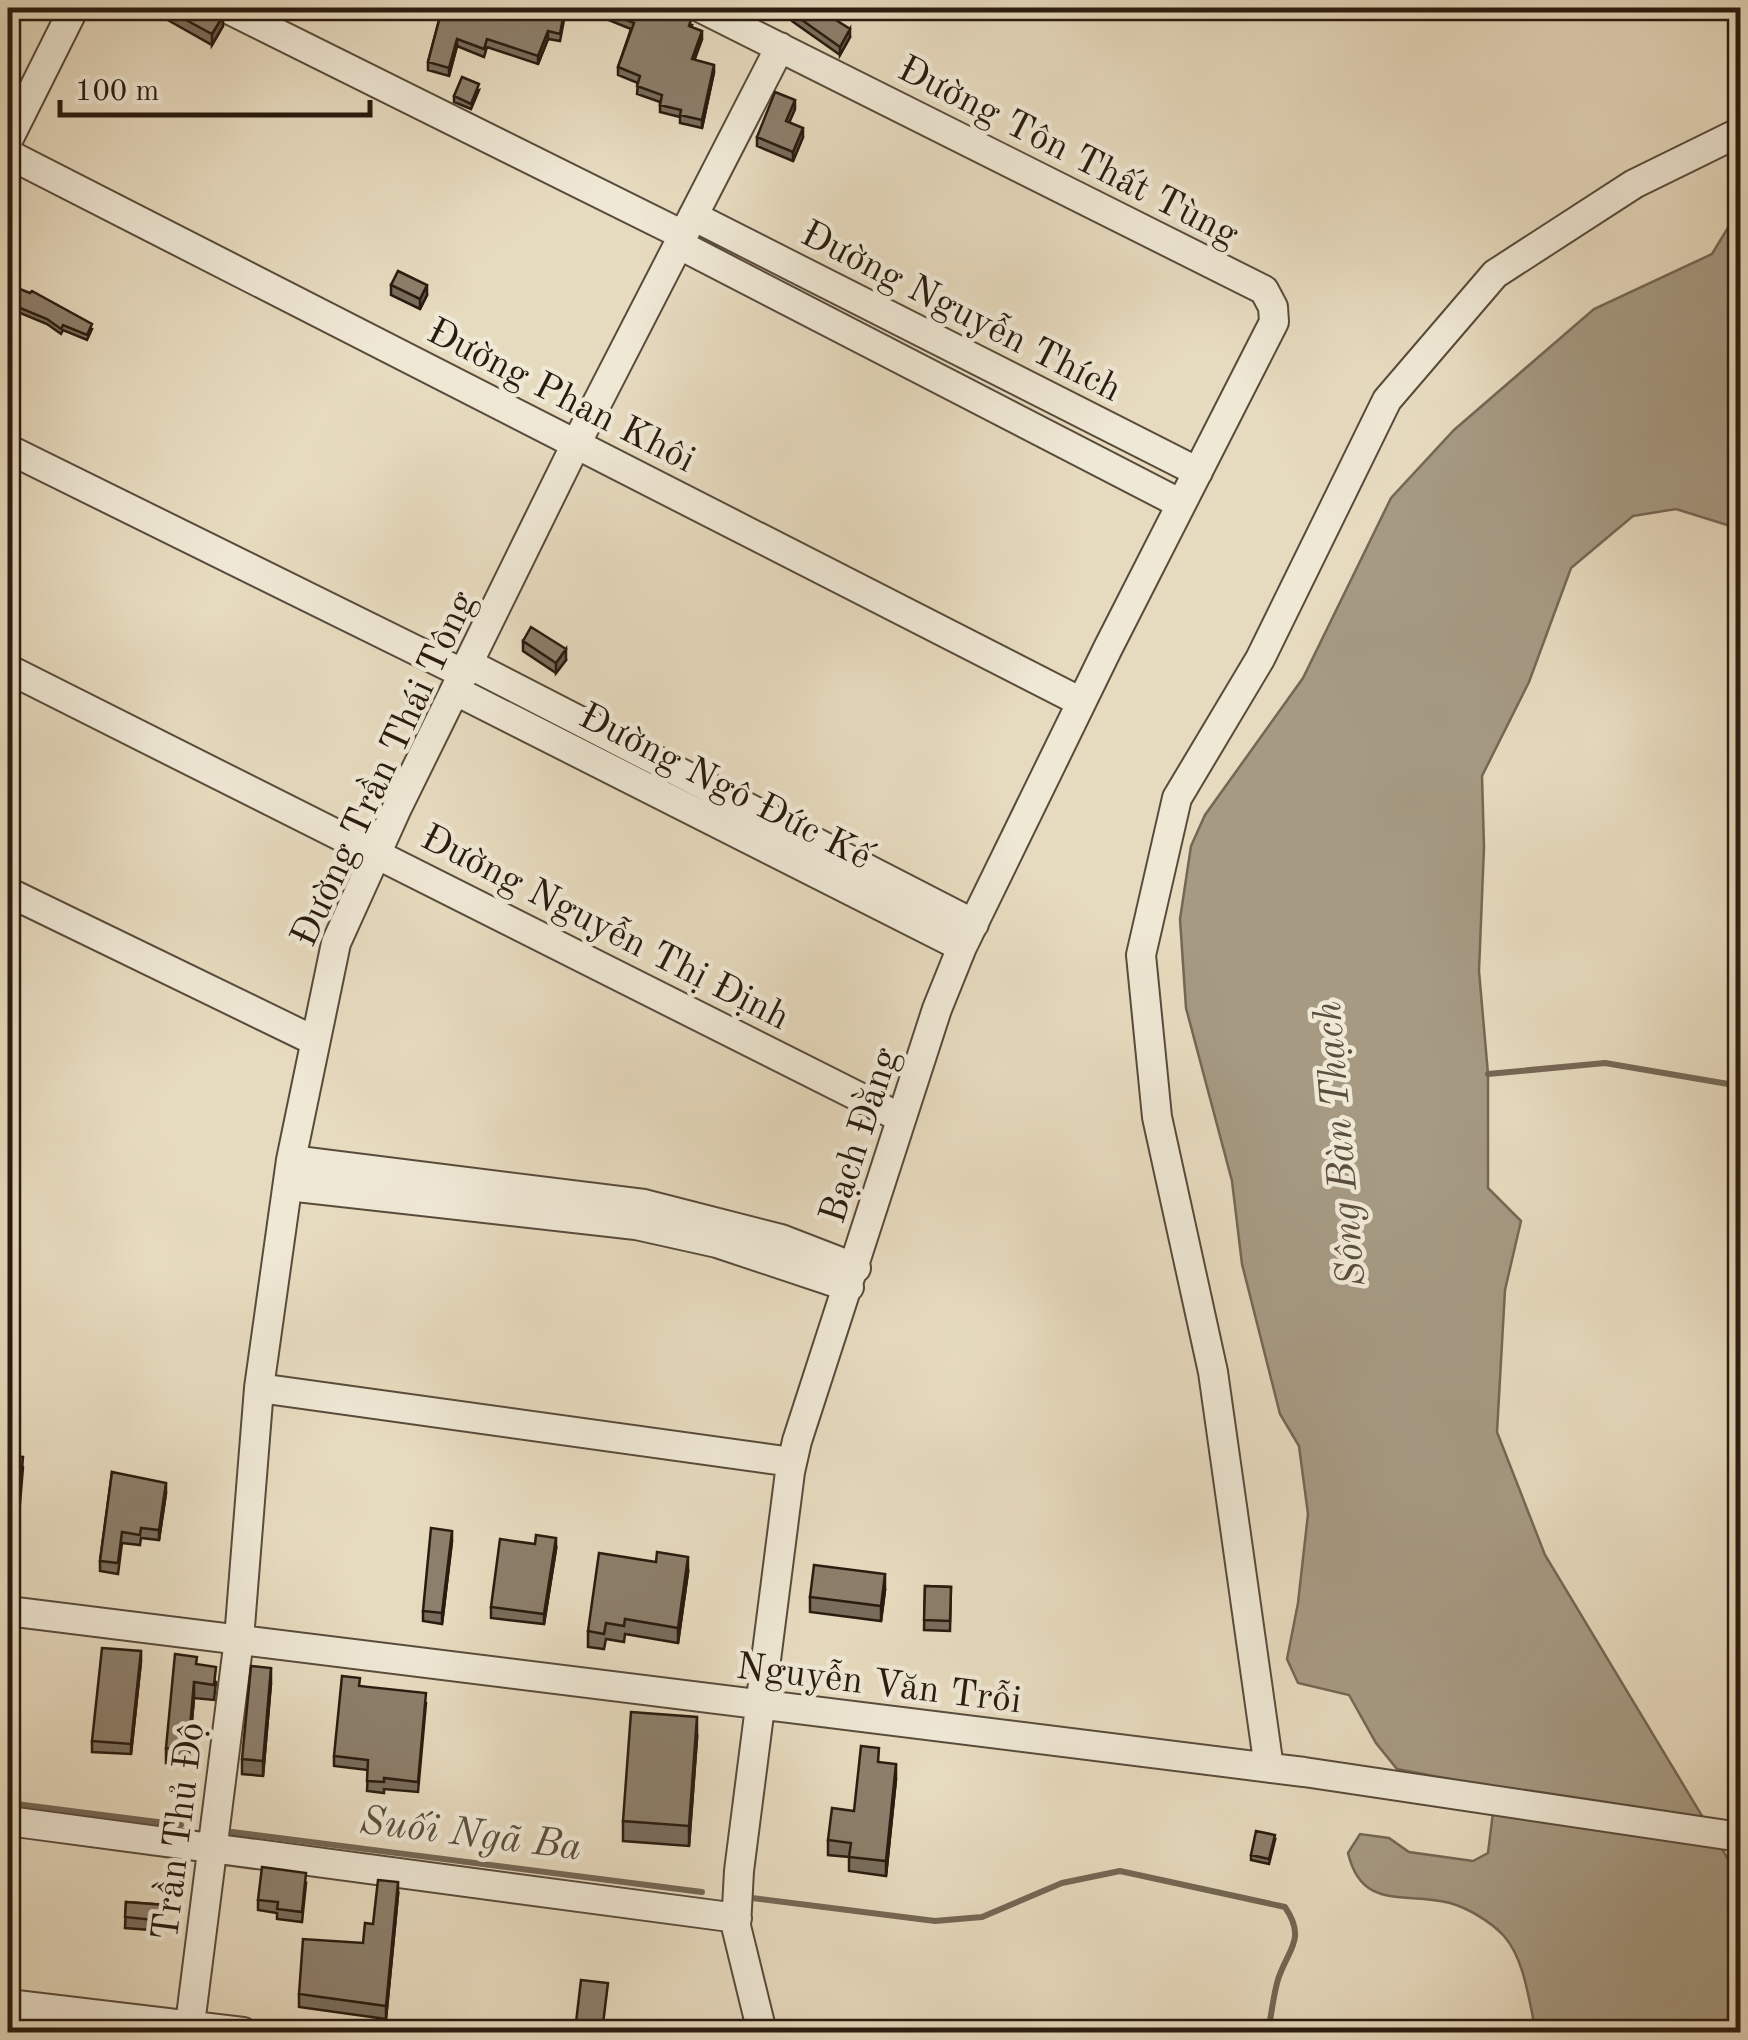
<svg xmlns="http://www.w3.org/2000/svg" width="1748" height="2040" font-family="'Old Standard TT',serif">
	<style>
		.water { fill: #a69a83; stroke: #746755; stroke-width: 2.5 }
		.lines { fill: none; stroke-linecap: round; stroke-linejoin: round }
		.stream { stroke: #746755; stroke-width: 6 }
		.minor-casing { stroke: #584b3b; stroke-width: 32 }
		.minor { stroke: #efe8d5; stroke-width: 28 }
		.wall { fill: #786d5c; stroke: #291b0f; stroke-width: 2.5 }
		.shaded-wall { fill: #62594b; stroke: #291b0f; stroke-width: 2.5 }
		.building { fill: #8c7f6b; stroke: #291b0f; stroke-width: 2.5 }
		.labels { text-anchor: middle; stroke-width: 9; stroke-linejoin: round; paint-order: stroke }
		.street-label { font-size: 38px; fill: #291b0f; stroke: #efe8d5 }
		.water-label { font-size: 40px; font-style: italic; fill: #5b4e3d; stroke: #efe8d5 }
	</style>
	<rect width="100%" height="100%" fill="#e7dbbf"/>
	<filter id="stains"><feTurbulence type="fractalNoise" baseFrequency=".002" numOctaves="4"/><feColorMatrix values="0 0 0 0 .2 0 0 0 0 .09 0 0 0 0 .02 0 0 0 .5 -.17"/></filter>
	<radialGradient id="worn" r=".72"><stop offset=".6" stop-color="#630" stop-opacity="0"/><stop offset="1" stop-color="#630" stop-opacity=".3"/></radialGradient>
	<path class="water" d="M1740,208V529L1676,509L1633,516L1571,568L1529,682L1482,776L1484,847L1479,971L1488,1074V1188L1521,1221L1505,1290L1497,1432L1545,1555L1740,1879V2032H1536C1529,2002 1525,1960 1504,1936C1491,1922 1468,1908 1450,1903C1406,1891 1362,1912 1348,1853L1360,1834L1389,1838L1409,1852L1473,1861L1488,1853L1496,1788L1397,1769L1376,1743L1349,1695L1298,1683L1287,1659L1298,1603L1308,1514L1299,1446L1280,1414L1242,1264L1232,1181L1186,1008L1180,919L1191,846L1205,815L1303,678L1391,498L1454,430L1594,309L1712,254Z"/>
	<g class="lines">
		<path class="stream" d="M1488,1074L1605,1063L1740,1086
			M8,1803L181,1825
			M232,1832L702,1892
			M752,1898L935,1921L982,1917L1062,1883L1120,1871L1285,1907C1308,1941 1286,1950 1277,1983C1273,1999 1271,2016 1268,2032"/>
		<g class="minor-casing">
			<path id="minor" d="M226,8L683,235
				M701,8L1264,290L1273,307L1274,322L1108,648L962,947L937,1009L797,1441L790,1472L739,1871L736,1926L762,2032
				M8,140L74,8
				M8,154L1081,702
				M693,216L1198,472
				M678,244L1181,504
				M8,449L464,674
				M469,664L974,924
				M8,669L901,1118
				M456,691L962,947
				M8,892L315,1041
				M291,1160L644,1204L781,1239L856,1268
				M288,1186L636,1225L717,1243L849,1287
				M259,1388L792,1462
				M8,1611L1304,1772L1740,1837
				M1269,1768L1213,1372L1157,1117L1141,955L1177,798L1260,659L1387,400L1495,274L1634,184L1740,132
				M8,1821L737,1918
				M8,2004L243,2032
				M189,2032L239,1639L259,1388L291,1160L336,943L397,808L576,444L780,47"/>
		</g>
		<use href="#minor" class="minor"/>
	</g>
	<path class="wall" d="M159,8H215L223,26L212,45L159,15Z
		M414,8H549L564,20L560,41L548,39L538,64L487,47L484,57L457,46L449,76L428,70V62L439,20Z
		M601,9L692,25L691,27L702,39L694,60L714,72L702,128L680,123V117L660,112V102L637,94L638,83L618,75V67L631,29L601,17Z
		M792,13L850,37L840,55L792,21Z
		M479,90L471,109L454,102V96Z
		M795,109L789,122L803,137L793,161L757,146V137Z
		M391,285L427,295L420,309L391,295Z
		M8,299L92,329L87,340L63,330L61,334L47,324L8,308Z
		M523,641L566,660L556,673L523,651Z
		M8,1456L23,1467L16,1552L8,1551Z
		M112,1472L166,1493L159,1540L141,1538L140,1545L122,1543L118,1574L100,1571V1561Z
		M452,1541L442,1624L423,1621V1611Z
		M556,1549L544,1624L491,1618V1607Z
		M688,1572L678,1643L625,1634L624,1642L606,1639L604,1649L588,1647V1631Z
		M925,1586L951,1587L950,1631L924,1630Z
		M885,1590L881,1621L810,1612V1597Z
		M141,1661L131,1754L92,1752V1741Z
		M197,1665L216,1682L214,1700L194,1698L188,1765L166,1763V1748Z
		M271,1683L263,1776L242,1774V1759Z
		M360,1686L426,1703L418,1792L384,1789V1793L367,1791L368,1770L334,1766V1756Z
		M697,1738L689,1846L623,1841V1821Z
		M879,1762L896,1779L886,1876L849,1871V1857L828,1855V1840L854,1811Z
		M1275,1840L1269,1864L1251,1860V1855Z
		M306,1883L302,1922L277,1919V1913L258,1910V1900Z
		M398,1895L386,2019L299,2007V1994L363,1943L373,1924Z
		M126,1902L165,1905L164,1931L125,1928Z"/>
	<path class="shaded-wall" d="M223,16V26L212,45V34Z
		M850,29V37L840,55V47Z
		M548,31V39L538,64V56Z
		M702,31V39L692,67V59Z
		M457,39V46L449,76V68Z
		M714,65V72L702,128V120Z
		M795,100V109L786,130V121Z
		M803,128V137L793,161V152Z
		M427,285V295L420,309V299Z
		M566,649V660L556,673V663Z
		M166,1483V1493L159,1540V1530Z
		M452,1531V1541L442,1624V1613Z
		M556,1538V1549L544,1624V1614Z
		M688,1557V1572L678,1643V1628Z
		M885,1574V1590L881,1621V1606Z
		M141,1651V1661L131,1754V1744Z
		M271,1668V1683L263,1776V1761Z
		M194,1682V1698L188,1765V1750Z
		M697,1717V1738L689,1846V1826Z
		M896,1764V1779L886,1876V1861Z
		M398,1882V1895L386,2019V2006Z"/>
	<path class="building" d="M164,8H215L223,16L212,34Z
		M430,8H549L564,12L560,34L548,31L538,56L487,39L484,49L457,39L449,68L428,62L441,13Z
		M601,8H661L692,17L689,26L702,31L692,59L714,65L702,120L680,115L681,110L660,105L662,95L637,86L640,76L618,67L634,23L601,9Z
		M795,8H817L850,29L840,47L792,13Z
		M462,77L479,84L471,104L454,96Z
		M775,92L795,100L786,121L803,128L793,152L757,137Z
		M398,271L427,285L420,299L391,285Z
		M12,286L30,293L32,291L92,324L87,335L63,325L61,329L47,319L8,303Z
		M531,627L566,649L556,663L523,641Z
		M8,1456L23,1457L16,1543L8,1542Z
		M112,1472L166,1483L159,1530L141,1528L140,1535L122,1532L118,1563L100,1561Z
		M431,1528L452,1531L442,1613L423,1611Z
		M536,1535L556,1538L544,1614L491,1607L500,1539L535,1544Z
		M657,1552L688,1557L678,1628L625,1619L624,1626L606,1623L604,1634L588,1631L599,1553L656,1562Z
		M814,1565L885,1574L881,1606L810,1597Z
		M925,1586L951,1587L950,1621L924,1620Z
		M102,1648L141,1651L131,1744L92,1741Z
		M175,1654L197,1657L196,1664L216,1667L214,1685L194,1682L188,1750L166,1748Z
		M251,1666L271,1668L263,1761L242,1759Z
		M342,1676L360,1678L359,1686L426,1693L418,1782L384,1778V1782L367,1781L368,1760L334,1756Z
		M631,1712L697,1717L689,1826L623,1821Z
		M861,1746L879,1748L878,1762L896,1764L886,1861L849,1857L851,1843L828,1840L832,1808L854,1811Z
		M1256,1831L1275,1835L1269,1859L1251,1855Z
		M262,1867L306,1873L302,1912L277,1909L278,1902L258,1900Z
		M378,1880L398,1882L386,2006L299,1994L303,1939L363,1943L365,1923L373,1924Z
		M126,1902L165,1905L164,1921L125,1917Z
		M581,1980L608,1983L602,2032L575,2031Z
		M8,2028L20,2029L19,2032H8Z"/>
	<g class="labels">
		<g class="street-label">
			<text transform="translate(1069 150) rotate(27)" y="13">Đường Tôn Thất Tùng</text>
			<text transform="translate(962 310) rotate(27)" y="13">Đường Nguyễn Thích</text>
			<text transform="translate(562 394) rotate(27)" y="13">Đường Phan Khôi</text>
			<text transform="translate(382 768) rotate(-65)" y="13">Đường Trần Thái Tông</text>
			<text transform="translate(726 785) rotate(27)" y="13">Đường Ngô Đức Kế</text>
			<text transform="translate(606 926) rotate(27)" y="13">Đường Nguyễn Thị Định</text>
			<text transform="translate(858 1135) rotate(-72)" y="13">Bạch Đằng</text>
			<text transform="translate(879 1682) rotate(7)" y="13">Nguyễn Văn Trỗi</text>
			<text transform="translate(177 1831) rotate(-83)" y="13">Trần Thủ Độ</text>
		</g>
		<g class="water-label">
			<text transform="translate(1338 1144) rotate(-95)" y="14">Sông Bàn Thạch</text>
			<text transform="translate(471 1832) rotate(7)" y="14">Suối Ngã Ba</text>
		</g>
	</g>
	<rect width="1748" height="2040" fill="none" stroke="#e7dbbf" stroke-width="40"/>
	<rect x="10" y="10" width="1728" height="2020" fill="none" stroke="#291b0f" stroke-width="5"/>
	<rect x="20" y="20" width="1708" height="2000" fill="none" stroke="#291b0f" stroke-width="2.5"/>
	<path d="M60 100v15h310v-15" fill="none" stroke="#291b0f" stroke-width="5"/>
	<text x="75" y="100" font-size="30" fill="#291b0f" stroke="#efe8d5" stroke-width="8" paint-order="stroke">100 m</text>
	<rect width="100%" height="100%" filter="url(#stains)"/>
	<rect width="100%" height="100%" fill="url(#worn)"/>
</svg>
